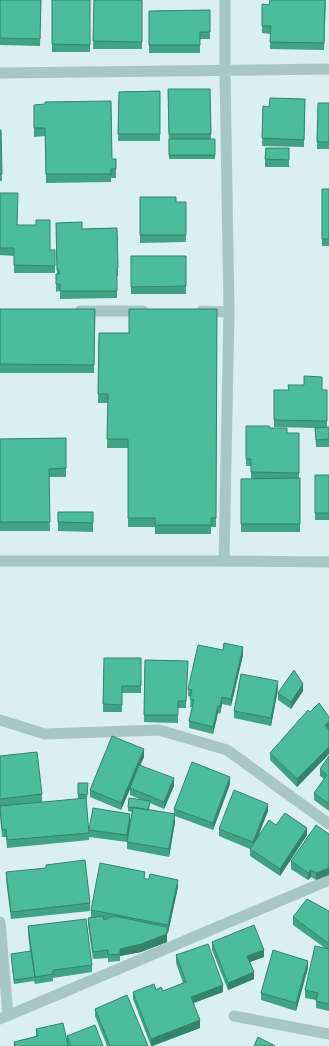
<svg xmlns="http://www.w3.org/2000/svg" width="329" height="1046" font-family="'PT Sans Narrow',sans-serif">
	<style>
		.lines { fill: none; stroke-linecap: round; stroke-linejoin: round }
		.minor { stroke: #a7c6c4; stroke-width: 11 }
		.tertiary { stroke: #a7c6c4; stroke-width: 11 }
		.wall { fill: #40a384 }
		.shaded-wall { fill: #34846c }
		.building { fill: #4bbd9a; stroke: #34846c }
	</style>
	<rect width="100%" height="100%" fill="#daefef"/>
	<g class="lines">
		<path class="minor" d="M0,73L329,69
			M80,311H143
			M202,311L229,312
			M224,561L229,312L225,70V0
			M0,720L45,734L159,730L227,750L329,824
			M0,922L8,1015
			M234,1016L329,1034
			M0,1019L329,880"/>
		<path class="tertiary" d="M0,561H224L329,562"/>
	</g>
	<path class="wall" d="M0,0H41L40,46L0,45Z
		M52,0H90V52H52Z
		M94,0H142V49H93Z
		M326,0L324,50L270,49V34L262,33V4L269,5Z
		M210,10V39H200V53H149V11Z
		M168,89H210L211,139H215V159H169Z
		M160,91V141H118L119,92Z
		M305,99L304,147L262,146L263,106L269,107Z
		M318,103H329V149H317Z
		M34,105L112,159H116V178H111V182L46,183L45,136L34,137Z
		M0,130H1L2,181H0Z
		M289,148V167H265V159Z
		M322,189H329V246H322Z
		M0,193L17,225L50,250H55V273H14V256L0,255Z
		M140,197L176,202H186V242L140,243Z
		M56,223L82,229L117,228L118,276H117V298L60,299V291L56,292V274H57Z
		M131,256H186V294H131Z
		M0,309H95L94,373H0Z
		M217,309L216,527H211V534H155V527H128V448H107L108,403H98L99,333H129Z
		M274,390H327V427H329V394V447H316L315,428L274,427Z
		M270,428L287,433H299V478H300V532H241V479H251V466H246V459Z
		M66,438V477H49L50,531H0V439Z
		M315,475H329V520H315Z
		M58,512H93V532L58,531Z
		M243,655L231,706L222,704L220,714L218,713L213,734L189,728V721L192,707H190L191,697L188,696V689Z
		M104,658H141V693H122V712H103Z
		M145,660L188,661L186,708H178V723L144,722Z
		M278,689L271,726L234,718V711Z
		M303,691L291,709L278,700V693Z
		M310,712L329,717V754L297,787L270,760V753Z
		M0,756L42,794V802L13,805L82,799L78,798V783H88L87,799H86L89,833V840L7,848L6,837H2L0,814Z
		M329,756V811L314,800V793L324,779L320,776V769Z
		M144,757L140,765L174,786L164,809L150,803L149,810L174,814V809L230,784L213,830L175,816V822L169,857L127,849V842L89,837V830L130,821L132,812L128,811V807L142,800L130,795V789L121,810L90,797V790Z
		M268,811L257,837L276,825L307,835L280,876L250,856V849L219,836V829Z
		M329,834L316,880L311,877L308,880L291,869V861Z
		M6,872L90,903V911L11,919L6,880Z
		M145,879L178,887L168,933H167V942L141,952L120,956V961L108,962V958L93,959L88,925V918H92L91,917V910Z
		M329,911V1011L316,1008V1000L305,998V990L325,948L293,925V917Z
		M28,926L92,965V972L53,978V981L35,984L34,981L14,984L11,958V954L30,951L28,934Z
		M212,942L264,957L250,962L254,979L228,990L212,950Z
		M176,955L223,992L193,1003L200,1028L153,1046H151L133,999V992L156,990L163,991L183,983L176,963Z
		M308,968L296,1011L261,1000V993Z
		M95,1009L148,1046H107L95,1016Z
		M36,1029L67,1041V1036L103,1046H14V1042L36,1036Z"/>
	<path class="shaded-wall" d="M243,647V655L231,706V699Z
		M278,681V689L271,726V718Z
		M303,684V691L291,709V702Z
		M222,697V704L220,714V706Z
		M218,706V713L213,734V727Z
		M329,722V729L325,733V725Z
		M329,747V754L297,787V779Z
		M144,749V757L121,810V803Z
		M230,777V784L213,830V823Z
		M174,778V786L164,809V802Z
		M268,804V811L253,850V842Z
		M130,814V821L127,842V835Z
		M175,814V822L169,857V849Z
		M307,828V835L280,876V869Z
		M329,868V875L316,880V873Z
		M311,870V877L308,880V873Z
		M178,880V887L168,933V925Z
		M167,927V942L141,952L120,956V949Z
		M264,950V957L247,963V956Z
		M308,961V968L296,1011V1003Z
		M254,972V979L228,990V983Z
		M223,985V992L191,1004V997Z
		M200,1020V1028L151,1046V1039Z"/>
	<path class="building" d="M0,0H41L40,39L0,38Z
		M52,0H90V45L52,44Z
		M94,0H142V42L93,41Z
		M270,0H325L324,43L270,42L271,26H262V4L269,5Z
		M210,10V32H200V45H149V11Z
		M168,89H210L211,134H169Z
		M160,91V134H118L119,92Z
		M270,98L305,99L304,140L262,138L263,106L269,107Z
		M111,101L112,159H116V169H111V174H46L45,128H34V105L45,104V102Z
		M318,103H329V142H317Z
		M0,130H1L2,174H0Z
		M169,139H215V155H169Z
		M266,148H289V160L265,159Z
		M322,189H329V239H322Z
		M0,193H18L17,225H36V220H50V250H55V266L14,265V248H0Z
		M140,197H176V202H186V235H140Z
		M82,222V229L117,228L118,268H117V291H60V284H56V274H59V270H57L56,223Z
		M131,256H186V286L131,287Z
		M0,309H95L94,365L0,364Z
		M129,309H217L216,518H211V525H155V518H128V439H107L108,394H98L99,333H129Z
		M304,376L322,377V390H327V421L274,420V390H289L288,385H304Z
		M246,426H269L270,428H287V433H299V473L251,472V459H246Z
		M329,427V439L316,440L315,428Z
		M66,438V468L49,469L50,522H0V439Z
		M315,475H329V513H315Z
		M300,478V524H241V479Z
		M58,512H93V523L58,522Z
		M224,643L243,647L231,699L222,697L220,706H218L213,727L189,721L194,700L190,699L192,690L188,689L198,645L223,650Z
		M104,658H141V686H122V705L103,704Z
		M145,660L188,661L186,701H178V715H144Z
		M294,670L303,684L291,702L278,693Z
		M241,674L278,681L271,718L234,711Z
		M319,703L329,717V722L325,725L329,730V747L297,779L270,753L308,710L310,712Z
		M112,736L144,749L121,803L90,790Z
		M37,752L42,794L0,799V756Z
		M329,756V804L314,793L327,775L320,769Z
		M192,762L230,777L213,823L174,809Z
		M139,765L174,778L164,802L130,788Z
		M78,783H88L87,795L78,794Z
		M234,790L268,804L253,842L219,829Z
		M86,798L89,833L7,840L6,829L2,830L0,806Z
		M129,798L150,801L148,810L128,807Z
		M133,807L175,814L169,849L127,842Z
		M93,808L130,814L127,835L89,830Z
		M285,813L307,828L280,869L250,849L269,820L276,825Z
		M316,825L329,834V868L316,873L311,870L308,873L291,861Z
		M85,860L90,903L11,912L6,872L46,868V865Z
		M100,863L145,872L144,879H149L150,874L178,880L168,925L91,910Z
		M307,899L329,911V944L293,917Z
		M103,916L104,920L114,916L167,927V934L141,944L120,949V954L108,955V950L93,952L88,918Z
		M86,919L92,965L53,970V974L35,977L28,926Z
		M254,925L264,950L247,956L254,972L228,983L212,942Z
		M208,944L223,985L191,997L200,1020L151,1039L133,992L154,984L156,990L161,987L163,991L186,982L176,955Z
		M315,946L329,949V1004L316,1001L318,993L305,990Z
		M273,950L308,961L296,1003L261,993Z
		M31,951L35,977L14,980L11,954Z
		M127,995L148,1046H110L95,1009Z
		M63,1023L68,1046H15L14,1042L38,1036L36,1029Z
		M95,1025L103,1046H71L67,1036Z
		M258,1037L275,1046H254Z"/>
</svg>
